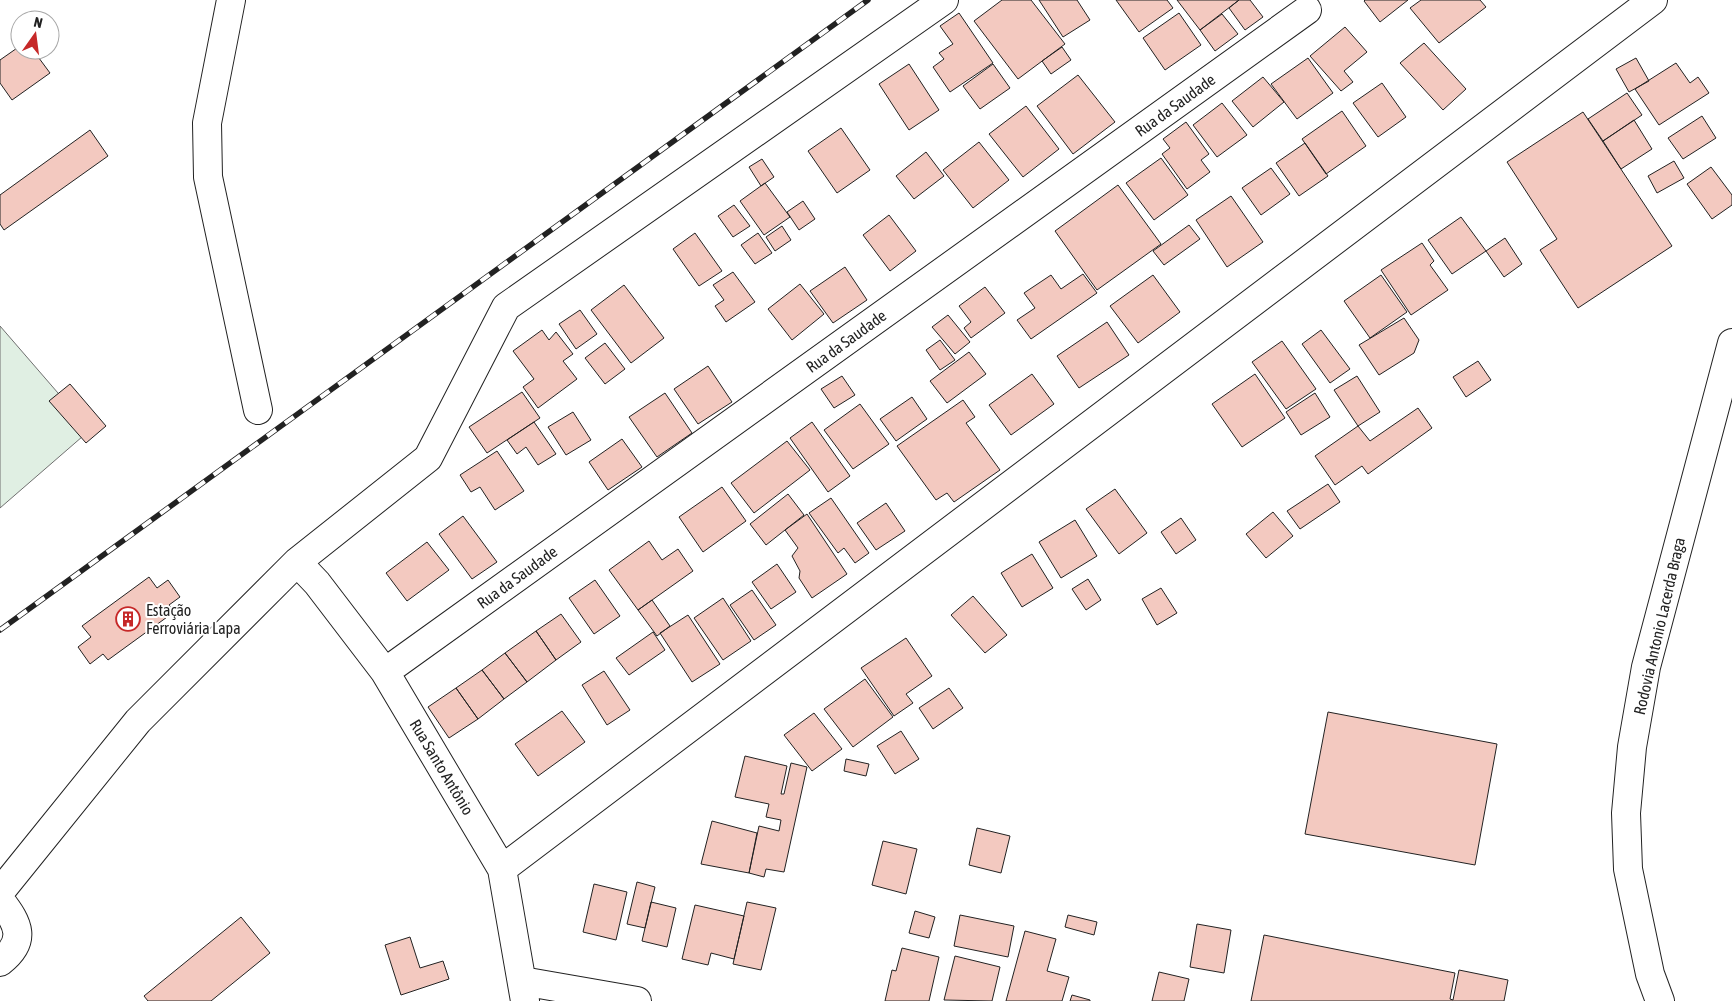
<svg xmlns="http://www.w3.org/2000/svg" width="1732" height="1001" font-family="'Asap Condensed',sans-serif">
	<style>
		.green { fill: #e0efe3; stroke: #6f6f6f }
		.building { fill: #f3c9c0; stroke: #222 }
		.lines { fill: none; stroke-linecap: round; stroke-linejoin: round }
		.minor-casing { stroke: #222; stroke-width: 30 }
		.major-casing { stroke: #222; stroke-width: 30 }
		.minor { stroke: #fff; stroke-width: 28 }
		.major { stroke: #fff; stroke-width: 28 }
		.rail-casing { stroke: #222; stroke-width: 5.5 }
		.rail { stroke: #fff; stroke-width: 4; stroke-dasharray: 11; stroke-linecap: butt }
		.labels { text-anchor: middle; stroke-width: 4; stroke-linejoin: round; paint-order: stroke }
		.street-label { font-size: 16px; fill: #222; stroke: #fff }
		.poi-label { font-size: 16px; fill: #222; stroke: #fff; text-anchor: start }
	</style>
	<rect width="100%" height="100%" fill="#fff"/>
	<path class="green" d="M0,326L90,430L0,508Z"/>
	<path class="building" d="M1002,0H1031L1065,44L1018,79L974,21Z
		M1039,0H1077L1090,20L1063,37Z
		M1116,0H1167L1173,8L1139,32Z
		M1177,0H1239L1200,30Z
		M1239,0H1250L1263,17L1245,30L1229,8Z
		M1365,0H1408L1380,22L1364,1Z
		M1421,0H1480L1486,7L1439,43L1410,8Z
		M959,13L993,63L950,92L933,67L944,59L939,53L953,44L940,26Z
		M1179,13L1201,45L1165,70L1143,38Z
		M1222,14L1238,34L1215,51L1200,30Z
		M1345,27L1367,52L1344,71L1353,82L1341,91L1310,56Z
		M1424,43L1466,89L1443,110L1400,63Z
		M20,46V50H33L50,73L12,100L0,83V60Z
		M1062,47L1071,60L1051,74L1042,61Z
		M1308,58L1333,93L1297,119L1271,84Z
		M1636,58L1649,81L1629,92L1616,69Z
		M1676,63L1690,83L1698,77L1709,93L1659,125L1635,89Z
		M909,64L939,110L909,130L879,84Z
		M993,64L1010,88L980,109L963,86Z
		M1078,75L1115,122L1073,154L1037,106Z
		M1263,77L1284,102L1253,127L1232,101Z
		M1382,83L1406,117L1378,137L1353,103Z
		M1627,93L1642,115L1603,141L1588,119Z
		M1222,103L1247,135L1217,157L1193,125Z
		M1026,106L1059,149L1023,177L989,134Z
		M1342,111L1366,146L1326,174L1302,139Z
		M1583,112L1672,246L1578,308L1540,250L1557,239L1507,162Z
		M1702,116L1716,138L1683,159L1668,138Z
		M1634,120L1652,149L1621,169L1603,141Z
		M1186,122L1209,154L1201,160L1210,172L1187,189L1162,154L1170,148L1163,139Z
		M841,128L870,170L837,193L808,151Z
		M90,130L108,156L4,230L0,224V195Z
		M979,142L1009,180L973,208L943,170Z
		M1305,143L1328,176L1299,196L1276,163Z
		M926,152L944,176L914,199L896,176Z
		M1161,158L1188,195L1154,220L1126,183Z
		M762,159L774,177L761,186L749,167Z
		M1674,161L1684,178L1657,193L1648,176Z
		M1711,167L1732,195V205L1712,219L1687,184Z
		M1271,168L1290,194L1261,215L1242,188Z
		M765,183L790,217L764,235L740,201Z
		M1118,185L1161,244L1097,290L1055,231Z
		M1231,196L1263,242L1227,267L1196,220Z
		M803,201L815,219L799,230L787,212Z
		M734,205L750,226L733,237L718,216Z
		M889,215L916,251L890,271L863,235Z
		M1461,217L1486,251L1452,274L1428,240Z
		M1189,225L1200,239L1164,265L1153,251Z
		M782,226L791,240L775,251L766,237Z
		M695,233L722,271L699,286L673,249Z
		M758,233L772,253L755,264L741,245Z
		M1505,238L1522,264L1504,277L1486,251Z
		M1422,243L1434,261L1430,265L1448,290L1411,315L1381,270Z
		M845,267L867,300L833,323L810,291Z
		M733,272L755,302L726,322L715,306L724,300L713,285Z
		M1083,274L1097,293L1031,339L1017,320L1035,308L1024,293L1051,275L1061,289Z
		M1153,275L1180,312L1138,343L1110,306Z
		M1381,275L1407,312L1370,338L1344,301Z
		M800,284L824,314L792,340L768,309Z
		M624,285L664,338L631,363L591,310Z
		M985,287L1005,313L971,338L964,328L971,322L959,306Z
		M580,310L597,334L576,349L559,324Z
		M948,315L970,342L955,354L932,327Z
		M1404,318L1419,340L1414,353L1379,375L1359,345Z
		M1107,322L1129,355L1079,388L1057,356Z
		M542,330L549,340L556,332L573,354L563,361L577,379L538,408L523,387L534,379L513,351Z
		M1321,330L1350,369L1330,383L1302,344Z
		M940,340L955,360L940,370L926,350Z
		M1282,341L1316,389L1286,409L1252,362Z
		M605,343L625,369L605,384L585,358Z
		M969,352L986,374L947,403L930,381Z
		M1478,361L1491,380L1466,397L1453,377Z
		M708,366L732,402L698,424L674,389Z
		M1032,374L1054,404L1011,435L989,405Z
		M1255,374L1285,418L1242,447L1212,404Z
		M842,376L855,395L834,408L821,389Z
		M1357,376L1380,412L1358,426L1334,390Z
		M70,384L106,426L86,443L49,401Z
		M522,392L540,418L487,453L469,427Z
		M665,393L692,433L657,457L629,417Z
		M1315,393L1330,417L1301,435L1286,412Z
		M912,397L927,419L896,441L880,419Z
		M963,400L975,417L966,423L1000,470L954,502L947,493L936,500L897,446Z
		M860,404L889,444L853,469L824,430Z
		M1418,408L1432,428L1368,474L1362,466L1335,485L1315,456L1358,426L1370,441Z
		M573,412L591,440L566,455L548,427Z
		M534,422L556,454L538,465L526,447L517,454L507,440Z
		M812,422L850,476L828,492L790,438Z
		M622,439L642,467L608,490L589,462Z
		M787,441L810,470L754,513L731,483Z
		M497,451L524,491L495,510L480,487L471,492L460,475Z
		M1328,484L1340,502L1300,529L1287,511Z
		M722,487L746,521L703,552L679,517Z
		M1115,489L1147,533L1119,554L1086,509Z
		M788,494L804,515L766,545L750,524Z
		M831,498L869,553L855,563L844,548L838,553L809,513Z
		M886,503L905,531L876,550L857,523Z
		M1273,512L1293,536L1266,558L1246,534Z
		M807,514L847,574L812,598L799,578L800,571L792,556L798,548L785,530Z
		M463,516L497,562L472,579L439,534Z
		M1181,518L1196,540L1176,554L1161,532Z
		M1075,520L1097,556L1061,578L1039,542Z
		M649,541L662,560L678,549L693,571L638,610L609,570Z
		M427,542L449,570L407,601L386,573Z
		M1032,554L1053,588L1022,607L1001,573Z
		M777,564L796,592L771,609L752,582Z
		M149,577L157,588L168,580L180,597L169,605L174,612L108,660L103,654L90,664L78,647L91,637L82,626Z
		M1088,579L1101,600L1086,610L1072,589Z
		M595,580L620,616L594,634L569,598Z
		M1161,588L1177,613L1157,625L1142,599Z
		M752,590L776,625L754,640L730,605Z
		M973,596L1007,635L985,653L951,615Z
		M723,598L751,641L723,660L694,618Z
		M652,600L670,626L657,636L638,610Z
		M561,614L581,642L556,660L536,631Z
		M688,615L720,664L692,682L660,633Z
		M536,631L556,660L527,682L505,653Z
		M653,632L665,650L629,675L616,658Z
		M906,638L932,676L906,694L913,703L894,716L861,668Z
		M505,653L527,682L504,699L482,670Z
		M482,670L504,699L478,719L456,688Z
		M604,671L630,710L607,725L582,685Z
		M865,679L893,717L853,747L824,709Z
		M456,688L478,719L449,738L428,707Z
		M949,688L963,708L933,729L919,708Z
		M562,711L585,742L538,776L515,744Z
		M1328,712L1497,744L1475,865L1305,834Z
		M814,713L842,749L812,771L784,735Z
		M901,731L919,759L895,774L877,746Z
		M745,756L787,766L781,794H784L791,763L807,767L784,872L766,869L764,877L749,873L759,826L779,831L781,820L766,817L769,804L735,797Z
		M846,759L869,764L866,776L844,771Z
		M712,821L757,833L749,873L701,864Z
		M977,828L1010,836L1001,873L969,865Z
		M883,841L917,849L906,894L872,885Z
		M637,882L655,887L645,928L627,924Z
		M594,884L627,892L616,940L583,932Z
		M651,902L676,908L667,947L642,941Z
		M747,902L776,908L761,970L733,964Z
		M695,905L744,916L734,959L711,953L708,965L682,959Z
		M915,911L935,917L929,938L909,933Z
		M960,915L1014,926L1008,957L954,946Z
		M1068,915L1097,922L1094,935L1065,927Z
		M241,917L270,953L211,1001H148L144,996Z
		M1197,924L1231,930L1224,973L1190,967Z
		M1025,931L1056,939L1047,971L1069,977L1062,1001H1006Z
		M1264,935L1455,973L1450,999L1453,1000L1459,970L1508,980L1504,1001H1251Z
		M410,937L420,968L443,961L449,979L401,995L385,945Z
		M902,948L939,957L929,1001H885L892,970L896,971Z
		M955,956L1000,967L992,1001L944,1000Z
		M1159,972L1189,979L1184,1001H1152Z
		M1072,995L1090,1000V1001H1070Z"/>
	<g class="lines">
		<g class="minor-casing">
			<path id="minor" d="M231,0L207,123L208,177L258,410
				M297,562L317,583L385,672L502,869L525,1001
				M385,672L1307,10
				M502,869L1653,0
				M0,892L138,721L297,562L428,458L506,307L944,0
				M0,900C19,924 27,941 0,962
				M522,981L637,1001"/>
		</g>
		<g class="major-casing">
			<path id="major" d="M1660,1001L1650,974L1628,869L1626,813L1632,747L1646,667L1732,343"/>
		</g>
		<use href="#minor" class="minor"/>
		<use href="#major" class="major"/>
		<g class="rail-casing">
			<path id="rail" d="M0,630L868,0"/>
		</g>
		<use href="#rail" class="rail"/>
	</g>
	<defs>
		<g id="building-ring" transform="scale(1.25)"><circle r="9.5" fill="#fff" stroke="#c62828" stroke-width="1.5"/><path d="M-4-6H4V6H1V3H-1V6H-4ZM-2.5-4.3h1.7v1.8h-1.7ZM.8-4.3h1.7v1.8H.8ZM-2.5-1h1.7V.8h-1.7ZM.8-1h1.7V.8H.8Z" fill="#c62828"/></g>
	</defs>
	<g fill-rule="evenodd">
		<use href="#building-ring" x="128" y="619"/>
	</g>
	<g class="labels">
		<g class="street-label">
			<text transform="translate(1175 105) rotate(-36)" y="6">Rua da Saudade</text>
			<text transform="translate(846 341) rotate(-36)" y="6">Rua da Saudade</text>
			<text transform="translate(517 577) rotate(-36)" y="6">Rua da Saudade</text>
			<text transform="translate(1659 626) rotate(-77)" y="6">Rodovia Antonio Lacerda Braga</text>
			<text transform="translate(442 767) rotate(59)" y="6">Rua Santo Antônio</text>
		</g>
		<g class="poi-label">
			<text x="146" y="616">Estação<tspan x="146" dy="18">Ferroviária Lapa</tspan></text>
		</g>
	</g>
	<g transform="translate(35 35) rotate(14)"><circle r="24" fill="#ffffff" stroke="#a7a7a7"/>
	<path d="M0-4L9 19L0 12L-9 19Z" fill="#c62828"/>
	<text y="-8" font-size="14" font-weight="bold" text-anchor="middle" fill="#222222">N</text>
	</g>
</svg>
